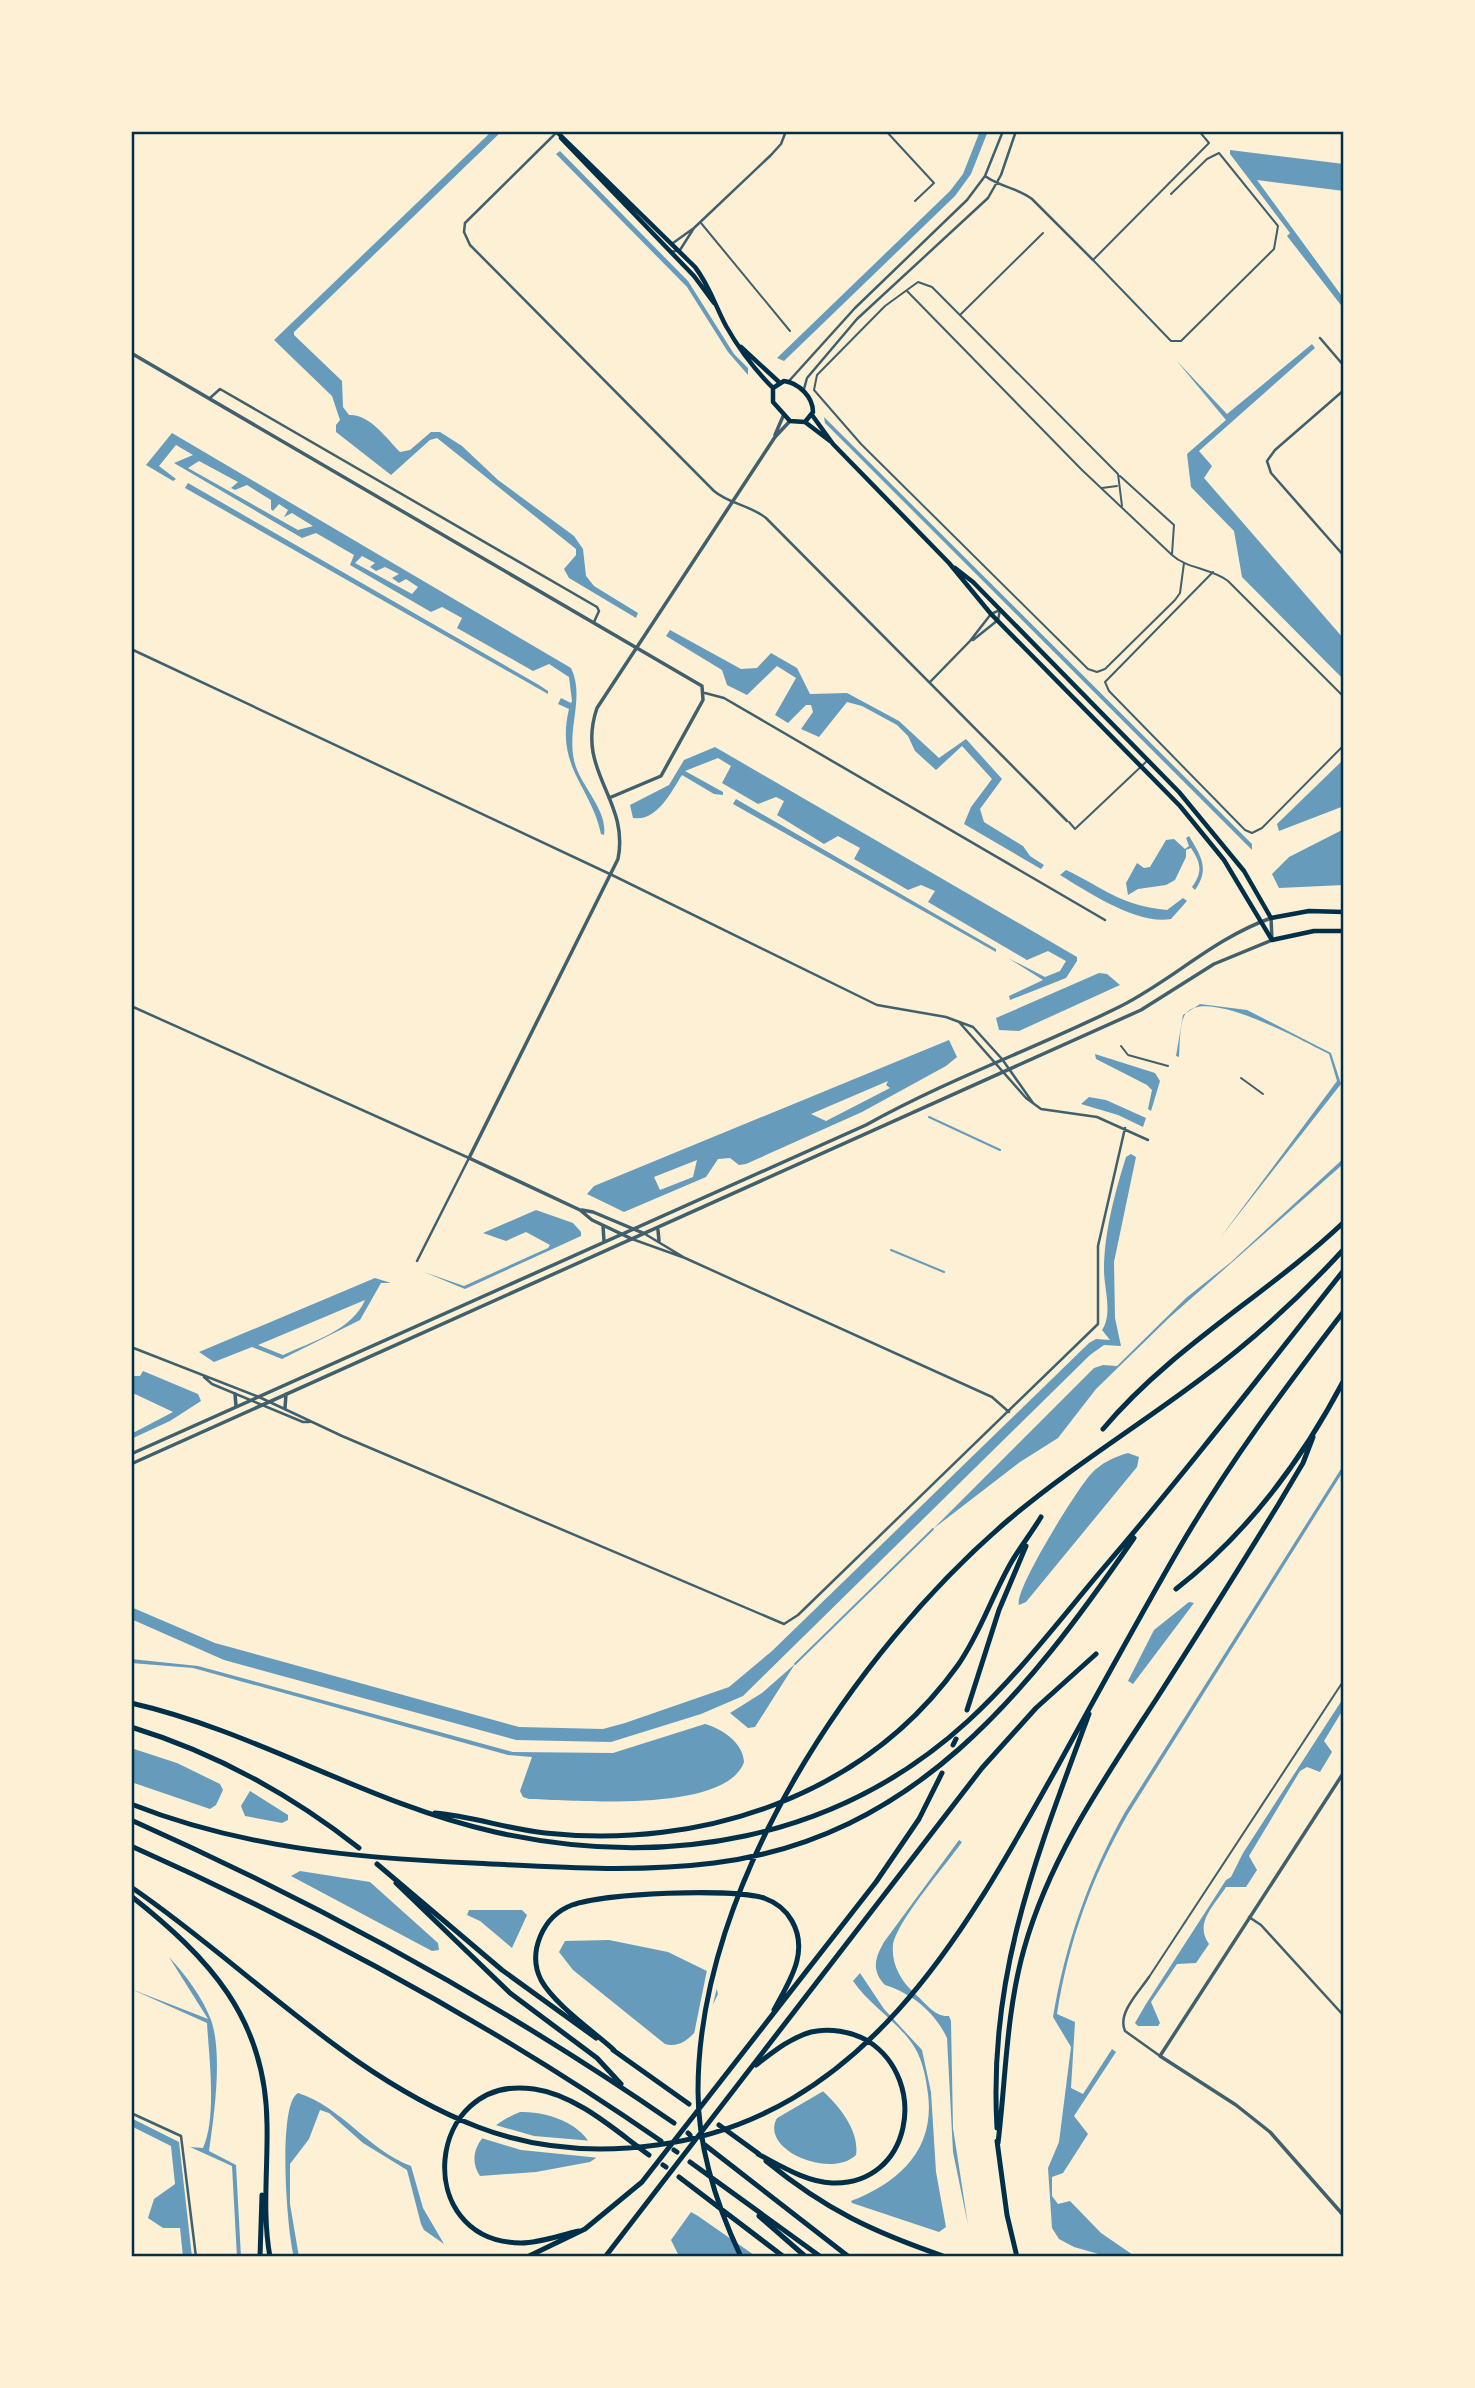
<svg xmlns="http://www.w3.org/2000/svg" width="1475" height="2388" font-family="'Fira Sans Condensed',sans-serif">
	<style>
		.water { fill: #669bbc; fill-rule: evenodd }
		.pier { fill: #fdf0d5 }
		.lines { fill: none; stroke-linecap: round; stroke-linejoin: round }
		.stream { stroke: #669bbc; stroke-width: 2 }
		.service { stroke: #3f606c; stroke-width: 2 }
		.pedestrian { stroke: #3f606c; stroke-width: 2 }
		.minor { stroke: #3f606c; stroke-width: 2.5 }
		.tertiary { stroke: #3f606c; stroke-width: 3.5 }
		.secondary { stroke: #003049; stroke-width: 4.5 }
		.motorway { stroke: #003049; stroke-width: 5 }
		.neatline { fill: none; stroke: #003049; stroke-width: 2.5 }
	</style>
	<rect width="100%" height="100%" fill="#fdf0d5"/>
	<path class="water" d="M492,131H502L294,332V335L342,381L343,407L349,415C370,414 387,439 400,452L410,450L431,432H440L462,446L498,480L574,536L583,549L586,576L594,586L638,613L636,618L569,578L564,569L576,555V549L437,438L430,440L391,475L336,432V425L340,420L332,396L274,340Z
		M980,131H988L971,174L955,196L784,361L777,358L950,191L963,174Z
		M1230,150L1344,164V191L1257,180L1344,299V309L1287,236L1290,233L1230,154Z
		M560,151L688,281L734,354L748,368V375L728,352L687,287L556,154Z
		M1312,344L1315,348L1199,451L1212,466L1204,478L1344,639V680L1242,577L1234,531L1191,487L1187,454L1226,420L1176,360L1227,414Z
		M824,417L1252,844V850L825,423Z
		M172,433L571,668C585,697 567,727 574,760C579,785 608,809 604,835L601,834C591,786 555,767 569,709L558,704L561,698L571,703L572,701L569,677L549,664L533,671L457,628L462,618L442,607L431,612L350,565L354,555L316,533L302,538L174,463L193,455L176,445L159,466L176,479L173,481L146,465ZM199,461L238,482L231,488L235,490L247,485L271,500V509L273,511L279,504L288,510L284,517L292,513L313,526L298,530L188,468ZM362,556L375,563L370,567L376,571L385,567L399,574L392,578L399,583L406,579L418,587L412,594L355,563Z
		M188,483L539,685L548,691V694L185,488Z
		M670,630L741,669L757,668L771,653L797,668L810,694L847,693L899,721L939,758L966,739L1002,779L980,809L984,822L1023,846L1030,856L1044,865L1041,869L964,824L971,807L992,779L962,746L936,770L915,751L908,736L897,725L862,706L847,702L819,737L801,729L813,712L811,705H806L788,723L775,715L796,678L777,666L747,695L727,685L722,670L666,636Z
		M715,747L1077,957V961L1066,978L1010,1000L1009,996L1043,980L1008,958L1045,977L1060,971L1066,961L1048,951L1027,960L928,902L935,891L921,885L908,890L854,859L860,848L838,836L824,844L777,815L784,801L776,797L758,804L722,783L731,766L718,758L685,771L723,792V795L714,794L682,775C671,792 657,822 633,818L630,805L669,785L684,760Z
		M1344,759V806L1279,831L1277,824Z
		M736,799L996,949V952L733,804Z
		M1344,829V885L1279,888L1272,874L1289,857Z
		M1189,836C1201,856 1210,869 1195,890L1192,887C1203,872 1201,863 1191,848L1186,850V857L1175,880L1166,885L1138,889L1128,895L1126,883L1137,863L1144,868L1150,867L1166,840L1174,839L1185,849L1189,846L1186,838Z
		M1066,870C1104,888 1121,906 1167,910L1183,898L1187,901L1171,919C1137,925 1088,892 1060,875Z
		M1099,973L1107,974L1120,985L1019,1031L999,1030L996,1018Z
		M1200,1004L1247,1010L1331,1053L1341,1084L1220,1238L1337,1081L1329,1054C1306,1043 1208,987 1186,1013C1179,1022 1180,1046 1179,1057L1176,1056L1183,1015Z
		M949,1040L957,1057L946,1066L862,1112L746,1164L739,1165L730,1158L718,1159L706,1177L624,1212L587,1194L594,1186ZM888,1081L886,1085L890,1088L826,1121L811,1114ZM697,1160L693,1177L660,1190L654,1177Z
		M1095,1054L1155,1073L1160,1081L1151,1111L1148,1109L1152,1090L1147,1085L1096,1059Z
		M1089,1097L1106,1100L1146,1118L1143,1127L1118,1115L1081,1104Z
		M1131,1154L1136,1157L1114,1262L1115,1318L1121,1346L1104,1345L1090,1355L743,1696L701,1714L611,1742L516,1740L224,1660L131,1619V1607L215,1643L519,1727L603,1729L625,1723L729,1687L772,1651L1089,1343L1096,1339L1110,1340L1102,1330C1113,1314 1104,1288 1104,1270C1104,1233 1115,1192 1126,1157Z
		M1344,1158L1342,1165L1169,1318L1096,1389L1058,1438L1020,1462L933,1529L1094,1368L1103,1365L1117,1366L1186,1298L1231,1262Z
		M536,1210L573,1223L581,1232V1236L465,1289L424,1272L464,1286L548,1248L550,1245L526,1232L506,1241L483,1233Z
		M375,1278L391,1283H381L360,1320L282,1359L252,1347L214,1362L199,1352ZM365,1300C352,1330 314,1341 283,1355L258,1345Z
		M143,1371L198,1394L201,1401L170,1421L131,1439V1434L173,1412L135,1394L131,1396V1376H140Z
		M1128,1453L1139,1457L1137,1467L1026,1602L1019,1605C1013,1592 1077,1489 1091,1474C1101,1463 1114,1457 1128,1453Z
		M1344,1464V1470L1128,1814C1092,1876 1068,1943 1057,2014L1075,2022L1071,2088L1083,2094L1112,2049L1116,2052L1074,2116L1088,2134L1063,2173L1052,2177V2196L1058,2204L1070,2201L1101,2233L1136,2257H1109L1074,2247L1059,2239L1052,2228L1048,2168L1059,2142L1071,2047L1053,2017C1065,1944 1089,1876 1125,1812Z
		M1189,1602L1194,1603L1133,1684L1128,1681L1154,1630Z
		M131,1659L198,1666L513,1752L613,1753L705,1724C723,1729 743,1743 744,1762C726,1814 573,1800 529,1799L523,1797L520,1791L532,1757L508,1755L193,1668L131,1663Z
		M795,1664L755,1727L748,1728L730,1713L762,1693Z
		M1344,1697V1708L1324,1741L1332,1752L1320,1772L1307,1767L1300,1771L1249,1856L1257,1870L1246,1887H1226C1214,1906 1194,1923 1209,1944L1196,1963L1177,1964L1151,2002L1160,2023L1158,2026H1138L1135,2023L1146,2004L1226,1880L1231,1877L1243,1853Z
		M131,1748L177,1763L220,1784L223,1790L216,1805L210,1809L131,1782Z
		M250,1791L288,1815V1820L282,1823L245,1816L241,1806Z
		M959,1840L962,1842C946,1865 897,1921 893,1945C891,1964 901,1981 914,1993C925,2002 934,2017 949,2016L951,2021L953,2128L968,2225L953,2152L947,2038C935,2012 911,1993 885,1985C871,1970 875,1958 884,1942Z
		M300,1871L370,1882L438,1943L439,1950L432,1951L291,1876Z
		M469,1910H522L527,1915L512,1948L480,1921L467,1915Z
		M609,1940L668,1952L713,1974L718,1994C709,2013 690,2052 665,2044L573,1970L559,1952L565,1941Z
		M169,1957C185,1974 203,1998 211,2020C223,2054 214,2116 209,2151L236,2165L241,2257H237L232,2166L190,2147L203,2148C217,2117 209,2057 207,2023L131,1989L208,2019Z
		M860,1973L884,2009L922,2050L931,2092L936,2172L946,2227L939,2232L852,2203L851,2201C900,2182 935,2149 928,2094C926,2078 923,2062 915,2048C900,2023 870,2006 853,1981Z
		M817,2086C836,2102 860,2129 856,2155C831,2179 762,2151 776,2120C782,2108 806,2095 817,2086Z
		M298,2093C342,2107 368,2150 411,2166L423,2208L444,2244L424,2230L421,2224L407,2170L363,2143L329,2113L320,2110L309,2139L290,2164V2204L299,2257H294C287,2233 277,2104 298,2093Z
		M520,2112C549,2111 589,2125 596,2158L590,2162L536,2172L480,2176C461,2147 495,2122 520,2112Z
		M131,2118L179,2142L192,2257H183L180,2228H163L148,2218L154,2199L175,2184L171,2146L131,2126Z
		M691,2212L698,2216L754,2255L678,2254L671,2240Z"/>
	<path class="pier" d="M708,1965L719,1979L711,2013L693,2039Z
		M813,2081L827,2089L772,2121L780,2108L806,2083Z
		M492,2124L534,2136L593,2141L600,2158L521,2150L478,2137Z"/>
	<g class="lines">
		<path class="stream" d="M929,1117L1000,1150
			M891,1250L944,1272
			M795,1664L933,1529"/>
		<path class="service" d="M886,131L934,183L915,201
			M1171,194L1207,159L1219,153L1278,226L1274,249L1181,341H1171L1093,260L1209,143L1199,131
			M701,223L790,331
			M907,291L1082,470L1172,555C1187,569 1211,568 1228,581L1344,697
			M961,314L1043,233
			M1120,476L1174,525L1172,554
			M1102,488L1117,486
			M1122,506L1118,474L932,287L918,282L885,306L817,375L814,390L861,444L1088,669L1097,672L1105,669L1175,600L1180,593L1184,563
			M1213,572L1105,682L1109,691L1245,830L1252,833L1262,828L1344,745
			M1069,822L1075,829L1148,760
			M1121,1046L1128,1055L1168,1066
			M1149,1977L1344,1680"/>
		<path class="pedestrian" d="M1241,1078L1263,1094"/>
		<path class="minor" d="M557,132L465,223L464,232L470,245L714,491C729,504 750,505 766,518L1067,821
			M985,176C1000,187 1018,188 1032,199L1093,260
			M673,243L694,228L771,155L781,144L786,131
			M671,252L680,250L694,228
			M1320,338L1344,366
			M789,381L855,308L967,200L985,176L1003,131
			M804,389L807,378L857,319L988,198L1001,175L1016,131
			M1344,390L1275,450L1267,461L1271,473L1344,556
			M210,398L220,389L597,607L599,611L594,622
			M973,640L998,620L1000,610
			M131,649L612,875L877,1005L946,1017L973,1027L1002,1059L1033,1103
			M930,682L970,641L991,614L1000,610
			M705,693L724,698L1105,920
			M131,1006L469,1158L417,1261
			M959,1022L1026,1098L1041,1109L1097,1117L1148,1140
			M645,1234L685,1258
			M632,1239L685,1258L992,1397L1009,1412
			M131,1347L259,1397L342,1436L784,1624L798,1615L1098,1324V1246L1125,1128
			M204,1377L212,1384L303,1422H309
			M1249,1917L1261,1925L1344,2016
			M1149,1977C1139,1992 1117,2013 1125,2031L1160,2056
			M131,2113L181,2136L196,2257"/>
		<path class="tertiary" d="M131,353L702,686L703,700L661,776L609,798
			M775,435L784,414
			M582,1210L593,1212L643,1233
			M603,1226L604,1241
			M658,1230L659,1241
			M632,1239L592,1220L580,1210L469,1158L618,859C630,799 575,772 597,708L775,437L790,421
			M235,1394L236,1406
			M285,1408L286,1394
			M131,1454L866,1125C948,1079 1037,1048 1121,1006C1174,979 1213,939 1271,918L1272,940L1214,964L1141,1010L131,1464
			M1344,1772L1160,2056L1236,2105L1270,2132L1344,2216"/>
		<path class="secondary" d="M557,132L695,267C709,285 715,305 726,326C739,349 754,369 773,388
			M561,138L694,276L714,303
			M741,347L779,382
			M784,381C799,383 813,397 813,412L805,422L790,421L773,402V388Z
			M812,415L833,444L949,563L991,614L1180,806L1224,860L1272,940L1314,931H1344
			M805,422L830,441
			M955,568L973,582L1179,792L1244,871L1271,918L1309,911L1344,912"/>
		<path class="motorway" d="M1103,1429C1172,1347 1267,1295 1344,1222
			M1176,1589C1248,1533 1302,1460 1344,1380
			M131,1703C258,1732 366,1803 495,1832C665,1870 837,1841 968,1721C1017,1676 1058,1622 1101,1571C1185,1473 1264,1371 1344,1270
			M967,1710L999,1610L1026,1546
			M131,1727C216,1753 289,1793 359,1848
			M953,1745L956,1739
			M131,1804C242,1848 356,1858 473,1863C553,1867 635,1873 714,1863C914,1838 1027,1693 1134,1538
			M435,1813C472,1816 507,1829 545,1833C702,1850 864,1796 958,1665C981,1632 992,1595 1012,1561C1021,1546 1032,1532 1041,1517
			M131,1820C324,1906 500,2003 674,2123
			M131,1846C317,1929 493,2025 661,2141
			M377,1864L502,1970L596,2038
			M396,1883L510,1993L597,2058L621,2084
			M131,1887C247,1966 346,2076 478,2127C535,2149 597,2153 657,2145C863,2117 963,1936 1055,1771C1095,1698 1135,1625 1177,1552C1226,1467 1284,1389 1344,1311
			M131,1896C209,1958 266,2018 267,2124C268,2169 262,2213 270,2257
			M613,2050L689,2104
			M614,2050C593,2031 554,2004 541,1980C527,1952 543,1916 572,1905C605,1893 730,1888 764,1898C775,1902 786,1910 792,1921C810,1953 788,1983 774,2010
			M756,2065C773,2052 790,2038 811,2032C829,2028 851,2031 868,2041C930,2081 911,2186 832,2183C806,2182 781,2166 758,2154
			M719,2125L759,2154
			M997,2128C988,1974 1037,1855 1089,1714
			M688,2133L690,2135
			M997,2141L1007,2215L1017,2257
			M998,2143C1006,2077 1006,2013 1024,1949C1050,1856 1105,1778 1157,1698C1198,1634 1238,1570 1278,1505L1303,1463L1313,1437
			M705,2145L849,2257
			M674,2150L677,2152
			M766,2161C826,2210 873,2232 946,2257
			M690,2162L821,2257
			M663,2165L666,2167
			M679,2177L784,2257
			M759,2216L806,2257
			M579,2231C560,2235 541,2243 521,2243C410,2242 425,2073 534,2089C577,2095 616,2131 649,2155
			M260,2257L262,2195
			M527,2257L585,2229L642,2182L876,1882L919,1819L942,1773
			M605,2257L982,1768L1036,1708L1096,1654
			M741,2257C717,2206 698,2148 698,2091C698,1884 855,1652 1006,1522C1068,1469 1137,1427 1202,1378C1253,1340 1301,1296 1344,1249"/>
	</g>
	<rect width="1475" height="2388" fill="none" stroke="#fdf0d5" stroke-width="266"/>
	<rect x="133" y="133" width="1209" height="2122" class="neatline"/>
</svg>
